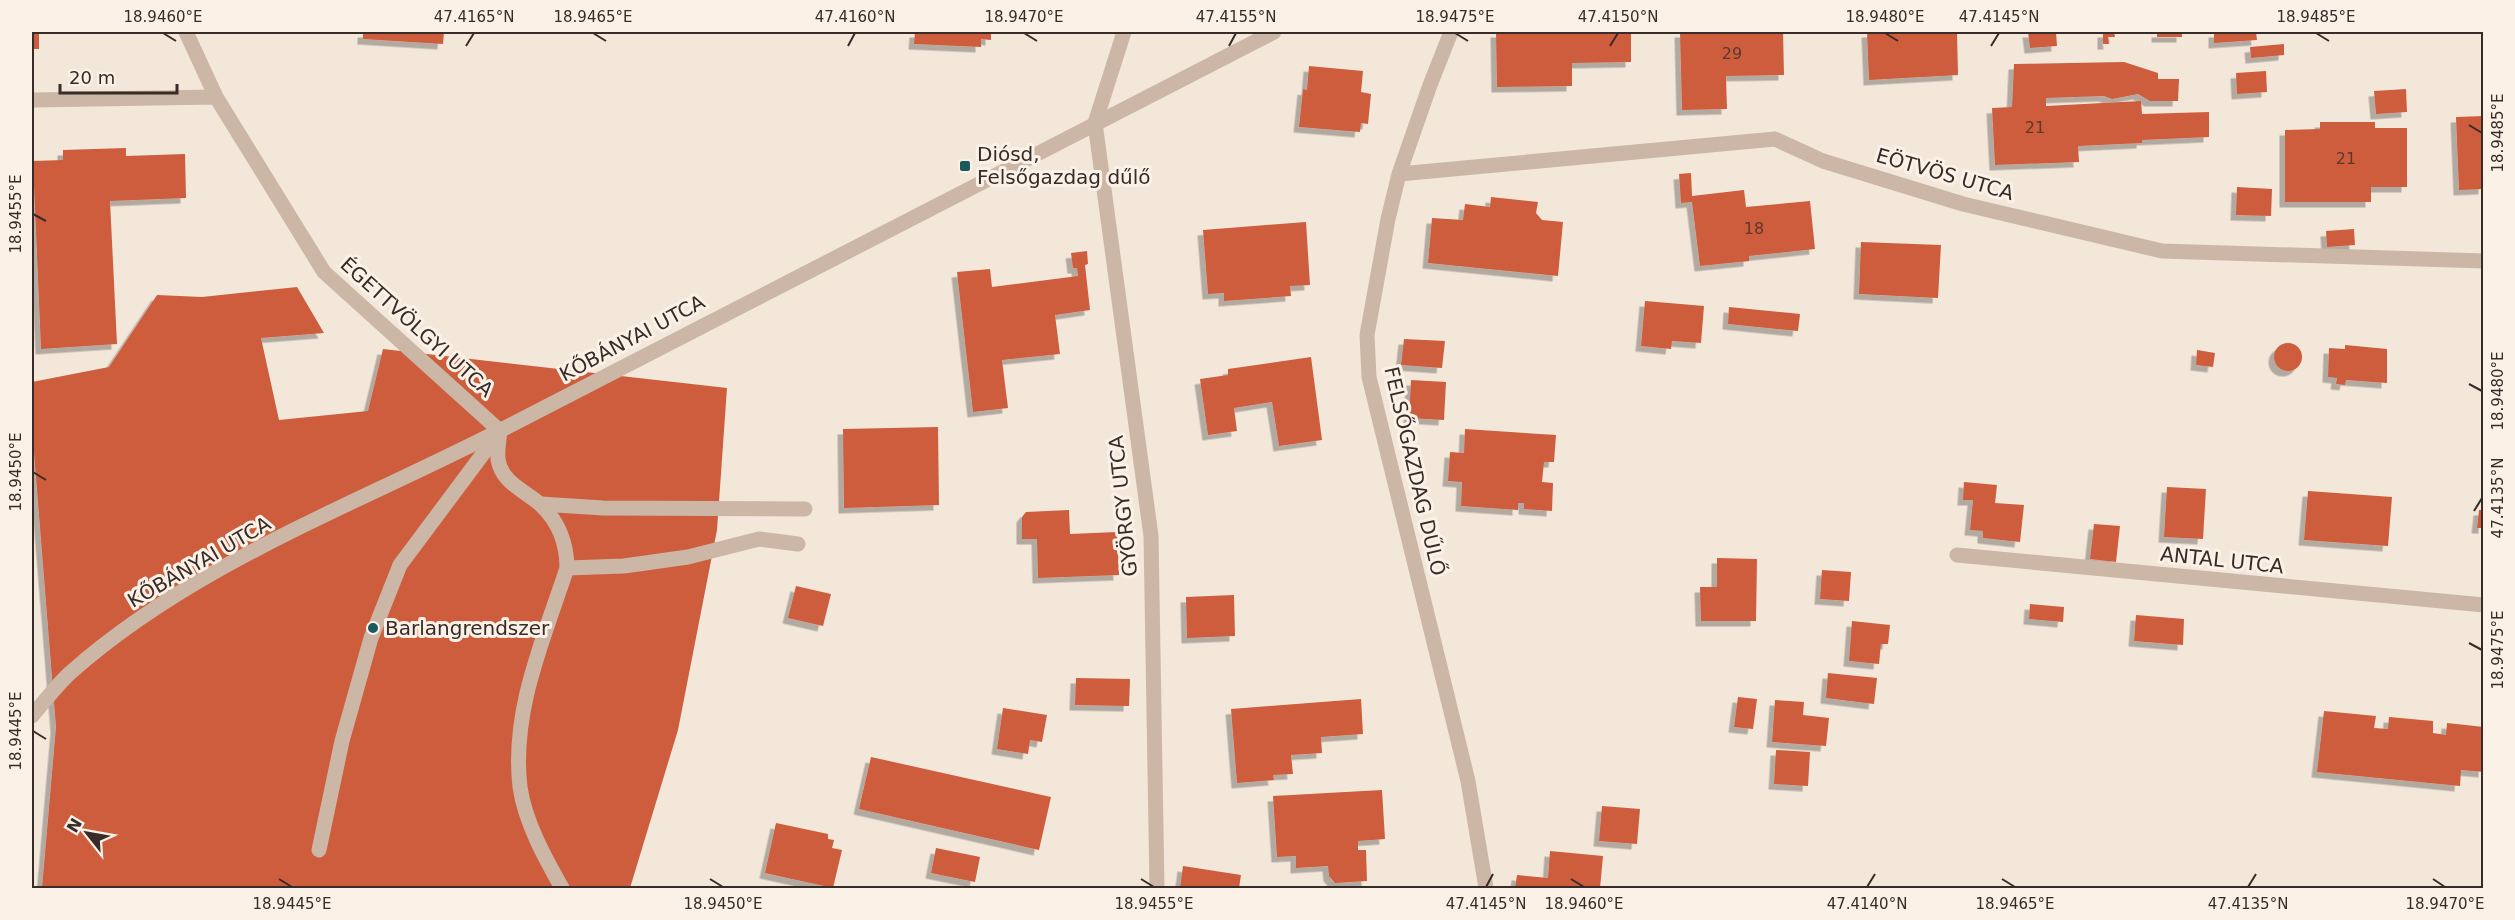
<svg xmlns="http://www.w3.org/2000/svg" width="2515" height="920" font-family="'DejaVu Sans',sans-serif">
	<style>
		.building { fill: #ce5d3d; filter: url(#shadow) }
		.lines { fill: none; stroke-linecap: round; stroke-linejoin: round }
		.service { stroke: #ccb6a5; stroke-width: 15 }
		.minor { stroke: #ccb6a5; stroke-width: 15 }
		.tertiary { stroke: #ccb6a5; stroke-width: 15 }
		.ticks { fill: none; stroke: #372c27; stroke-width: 2 }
		.poi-dot { fill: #1a595c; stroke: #fbf1e7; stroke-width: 2 }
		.labels { text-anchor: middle; stroke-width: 6; stroke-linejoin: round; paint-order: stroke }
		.number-label { font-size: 16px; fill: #5d382c }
		.poi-label { font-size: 20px; fill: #372c27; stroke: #fbf1e7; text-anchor: start }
		.street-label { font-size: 20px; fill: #372c27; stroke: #fbf1e7 }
		.neatline { fill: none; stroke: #372c27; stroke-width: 2 }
		.ticks-label { font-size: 15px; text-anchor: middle; fill: #372c27 }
	</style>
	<defs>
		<filter id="shadow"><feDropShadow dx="-5.5" dy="5.5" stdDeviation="0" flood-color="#0004"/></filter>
	</defs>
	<rect width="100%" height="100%" fill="#f3e7da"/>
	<path class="building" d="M32,32H39V49H32Z
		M363,32H444L443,44L363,39Z
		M915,32H991V40L981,39V47L914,44Z
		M1496,32H1631V62L1572,63V86L1497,87Z
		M1680,32H1783L1784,75L1726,76L1727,109L1682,110Z
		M1867,32H1957L1958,75L1869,80Z
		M2028,32H2056L2057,46L2030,48Z
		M2103,32H2114L2115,37H2108L2109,44H2103Z
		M2157,32H2182V37H2157Z
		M2214,32H2256L2257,40L2214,43Z
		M2284,44V55L2251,58L2250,47Z
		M2124,62L2158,73V79H2179L2178,101H2150L2138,94L2112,99L2104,96L2046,98V106L2141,101L2142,114L2209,112V137L2142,140V143L2078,146L2079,162L1995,165L1992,108L2012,107L2014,64Z
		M1309,66L1363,71L1361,92L1371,94L1368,124L1361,123L1360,132L1299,127L1303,89L1307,90Z
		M2266,71L2267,92L2237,94L2236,73Z
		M2406,89L2407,112L2376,114L2374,91Z
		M2484,116V189L2459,190L2456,117Z
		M2320,122H2375V128H2407V187H2371V202H2285V130L2320,129Z
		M126,148V156L185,154L186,198L110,201L117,344L41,349L33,161L63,160V150Z
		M1691,173L1692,196L1744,190L1746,207L1810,201L1815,249L1749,256V261L1700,266L1692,202L1681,203L1679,174Z
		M2237,187L2272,189L2271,216L2236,215Z
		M1491,197L1538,202L1536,213L1542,220L1563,222L1558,276L1428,263L1432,218L1463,220L1465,204L1490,207Z
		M1306,222L1310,285L1290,286L1291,296L1224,301V293L1208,294L1203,230Z
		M2354,229L2355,245L2327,247L2326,231Z
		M1861,242L1941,245L1938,298L1859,294Z
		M1087,251L1088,264L1085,265L1090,310L1055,315L1060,354L1002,360L1008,408L973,412L957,272L990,269L992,287L1078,276L1077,268H1073L1071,253Z
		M297,287L324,333L261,338L279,420L368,411L383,349L727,388L717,530L678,730L630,888H42L56,727L32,428V382L109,367L157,295L202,297Z
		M1645,301L1704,306L1701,343L1672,341L1671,349L1641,346Z
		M1729,307L1800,314L1798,331L1728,324Z
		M1404,339L1445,341L1442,368L1401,365Z
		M2274 357a14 14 0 1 1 28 0a14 14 0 1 1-28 0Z
		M2345,345L2387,349V383L2346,380L2345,385L2336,384L2337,378L2328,377L2329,348L2345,349Z
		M2197,350L2215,353L2213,367L2196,365Z
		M1311,357L1322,440L1279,446L1272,402L1234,408L1237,431L1208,435L1200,379L1228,375V369Z
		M1411,380L1446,382L1444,420L1409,418Z
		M938,427L939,505L844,508L843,429Z
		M1465,429L1556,435L1554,462H1544L1542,482L1553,483L1552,511L1524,509V503H1518V510L1461,506L1462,482L1448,481L1450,452L1464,453Z
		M1964,482L1997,485L1995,503L2024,505L2020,542L1983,538V531L1970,530L1973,500H1963Z
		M2167,487L2206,489L2203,539L2164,537Z
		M2308,491L2392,497L2388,546L2304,540Z
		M1069,510L1070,534L1117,532L1119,575L1038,578L1037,539H1022V517L1026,512Z
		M2479,510H2484V528H2477Z
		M2094,524L2120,526L2116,562L2090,559Z
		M1717,558L1757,559L1756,621H1701L1700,587H1717Z
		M1822,570L1851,572L1849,601L1820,599Z
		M796,586L831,594L823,626L788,618Z
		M1234,595L1235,636L1187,638L1186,597Z
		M2030,604L2064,607L2063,622L2029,619Z
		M2136,615L2184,619L2183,645L2134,641Z
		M1852,621L1890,625L1888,644H1881L1879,664L1849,661Z
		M1828,673L1877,678L1874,704L1826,698Z
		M1076,678L1130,679L1129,706L1075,705Z
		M1738,697L1757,699L1753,729L1734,727Z
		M1361,699L1363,734L1321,737L1322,753L1291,755L1293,774L1273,775L1274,780L1237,783L1231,709Z
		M1775,700L1804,702L1803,715L1829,718L1826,746L1772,742Z
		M1003,708L1047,715L1042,742L1030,740L1028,754L997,749Z
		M2324,711L2376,716L2374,728L2388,729L2389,717L2433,721V733L2446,735L2447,723L2484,727V772L2461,770L2460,786L2317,772Z
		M1776,750L1810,752L1808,786L1774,784Z
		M871,757L1051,797L1039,850L859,809Z
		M1382,790L1385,839L1358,841V850H1366L1367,881L1335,883L1329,876L1328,866L1296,868V856L1277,857L1273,796Z
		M1602,806L1640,809L1637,844L1599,841Z
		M776,823L828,834V839L834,840L832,848L842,850L833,888L765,873Z
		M936,848L980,857L975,882L931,873Z
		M1550,851L1603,856L1600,888H1515L1517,875L1548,878Z
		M1183,866L1241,875L1239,888H1180Z"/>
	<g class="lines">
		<path class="service" d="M1095,123L1124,32
			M541,504L603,508L805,509
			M567,568L624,566L688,557L759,539L798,544
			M319,850L342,741L371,638L400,565L500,431"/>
		<path class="minor" d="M186,32L216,97L324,272L500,431C499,440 497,450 498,459C501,483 526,491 541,505C559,522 567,545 567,568C544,638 511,711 520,787C525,822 545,858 562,888
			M1451,32L1430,85L1399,174L1388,219L1367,335L1369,377L1468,781L1486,888
			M32,100L216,97
			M1095,123L1151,536L1157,888
			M1399,174L1775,139L1823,161L1963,204L2162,251L2484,261
			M1957,555L2484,605"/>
		<path class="tertiary" d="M32,716C44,702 56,686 70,673C195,562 358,504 505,428C761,295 1017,162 1274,32"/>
	</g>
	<path class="ticks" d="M163,33L176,41M593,33L606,41M1024,33L1037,41M1455,33L1468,41M1885,33L1898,41M2316,33L2329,41M466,46L474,33M848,46L855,33M1229,46L1236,33M1610,46L1618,33M1991,46L1999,33M2469,125L2482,133M33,214L46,221M2469,384L2482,391M33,472L46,480M2474,511L2482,498M2469,643L2482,650M33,731L46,739M279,879L292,887M710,879L723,887M1141,879L1154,887M1571,879L1584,887M2002,879L2015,887M2433,879L2445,887M1486,887L1493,874M1867,887L1875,874M2248,887L2256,874"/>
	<g class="poi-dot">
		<rect x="959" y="160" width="12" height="12" rx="3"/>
		<circle cx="373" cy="628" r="6"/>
	</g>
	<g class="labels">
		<g class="number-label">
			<text x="1732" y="59">29</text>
			<text x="2035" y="133">21</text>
			<text x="2346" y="164">21</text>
			<text x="1754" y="234">18</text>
		</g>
		<g class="poi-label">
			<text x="977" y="161">Diósd,<tspan x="977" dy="23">Felsőgazdag dűlő</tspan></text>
			<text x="385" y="635">Barlangrendszer</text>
		</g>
		<g class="street-label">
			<text transform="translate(1945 174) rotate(16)" y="7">EÖTVÖS UTCA</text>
			<text transform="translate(417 327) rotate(42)" y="7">ÉGETTVÖLGYI UTCA</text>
			<text transform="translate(632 338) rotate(-28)" y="7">KŐBÁNYAI UTCA</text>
			<text transform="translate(1415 471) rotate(77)" y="7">FELSŐGAZDAG DŰLŐ</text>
			<text transform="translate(1123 506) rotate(-96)" y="7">GYÖRGY UTCA</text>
			<text transform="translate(2222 560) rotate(6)" y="7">ANTAL UTCA</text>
			<text transform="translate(199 562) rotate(-30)" y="7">KŐBÁNYAI UTCA</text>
		</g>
	</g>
	<rect width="2515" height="920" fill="none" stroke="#fbf1e7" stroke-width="66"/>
	<g transform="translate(87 833) rotate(301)" stroke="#fbf1e7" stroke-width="4.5" paint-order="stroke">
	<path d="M0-4.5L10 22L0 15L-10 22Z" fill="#372c27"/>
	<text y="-9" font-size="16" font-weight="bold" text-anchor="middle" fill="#372c27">N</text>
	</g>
	<path d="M60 84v9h117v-9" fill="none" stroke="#372c27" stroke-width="3"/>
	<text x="69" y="84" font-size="18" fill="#372c27" stroke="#fbf1e7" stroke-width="4.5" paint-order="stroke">20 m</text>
	<rect x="33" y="33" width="2449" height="854" class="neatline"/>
	<g class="ticks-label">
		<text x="163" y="22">18.9460°E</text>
		<text x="474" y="22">47.4165°N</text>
		<text x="593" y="22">18.9465°E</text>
		<text x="855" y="22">47.4160°N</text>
		<text x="1024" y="22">18.9470°E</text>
		<text x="1236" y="22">47.4155°N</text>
		<text x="1455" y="22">18.9475°E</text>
		<text x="1618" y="22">47.4150°N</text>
		<text x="1885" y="22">18.9480°E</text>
		<text x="1999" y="22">47.4145°N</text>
		<text x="2316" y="22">18.9485°E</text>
		<text transform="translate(2498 133) rotate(-90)" y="5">18.9485°E</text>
		<text transform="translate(16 214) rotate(-90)" y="5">18.9455°E</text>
		<text transform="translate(2498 391) rotate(-90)" y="5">18.9480°E</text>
		<text transform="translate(16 472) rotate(-90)" y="5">18.9450°E</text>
		<text transform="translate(2498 498) rotate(-90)" y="5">47.4135°N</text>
		<text transform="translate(2498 650) rotate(-90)" y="5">18.9475°E</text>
		<text transform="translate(16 731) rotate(-90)" y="5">18.9445°E</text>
		<text x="292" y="909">18.9445°E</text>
		<text x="723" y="909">18.9450°E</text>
		<text x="1154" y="909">18.9455°E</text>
		<text x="1486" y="909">47.4145°N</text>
		<text x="1584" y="909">18.9460°E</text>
		<text x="1867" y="909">47.4140°N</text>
		<text x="2015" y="909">18.9465°E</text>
		<text x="2248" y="909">47.4135°N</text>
		<text x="2445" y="909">18.9470°E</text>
	</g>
</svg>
